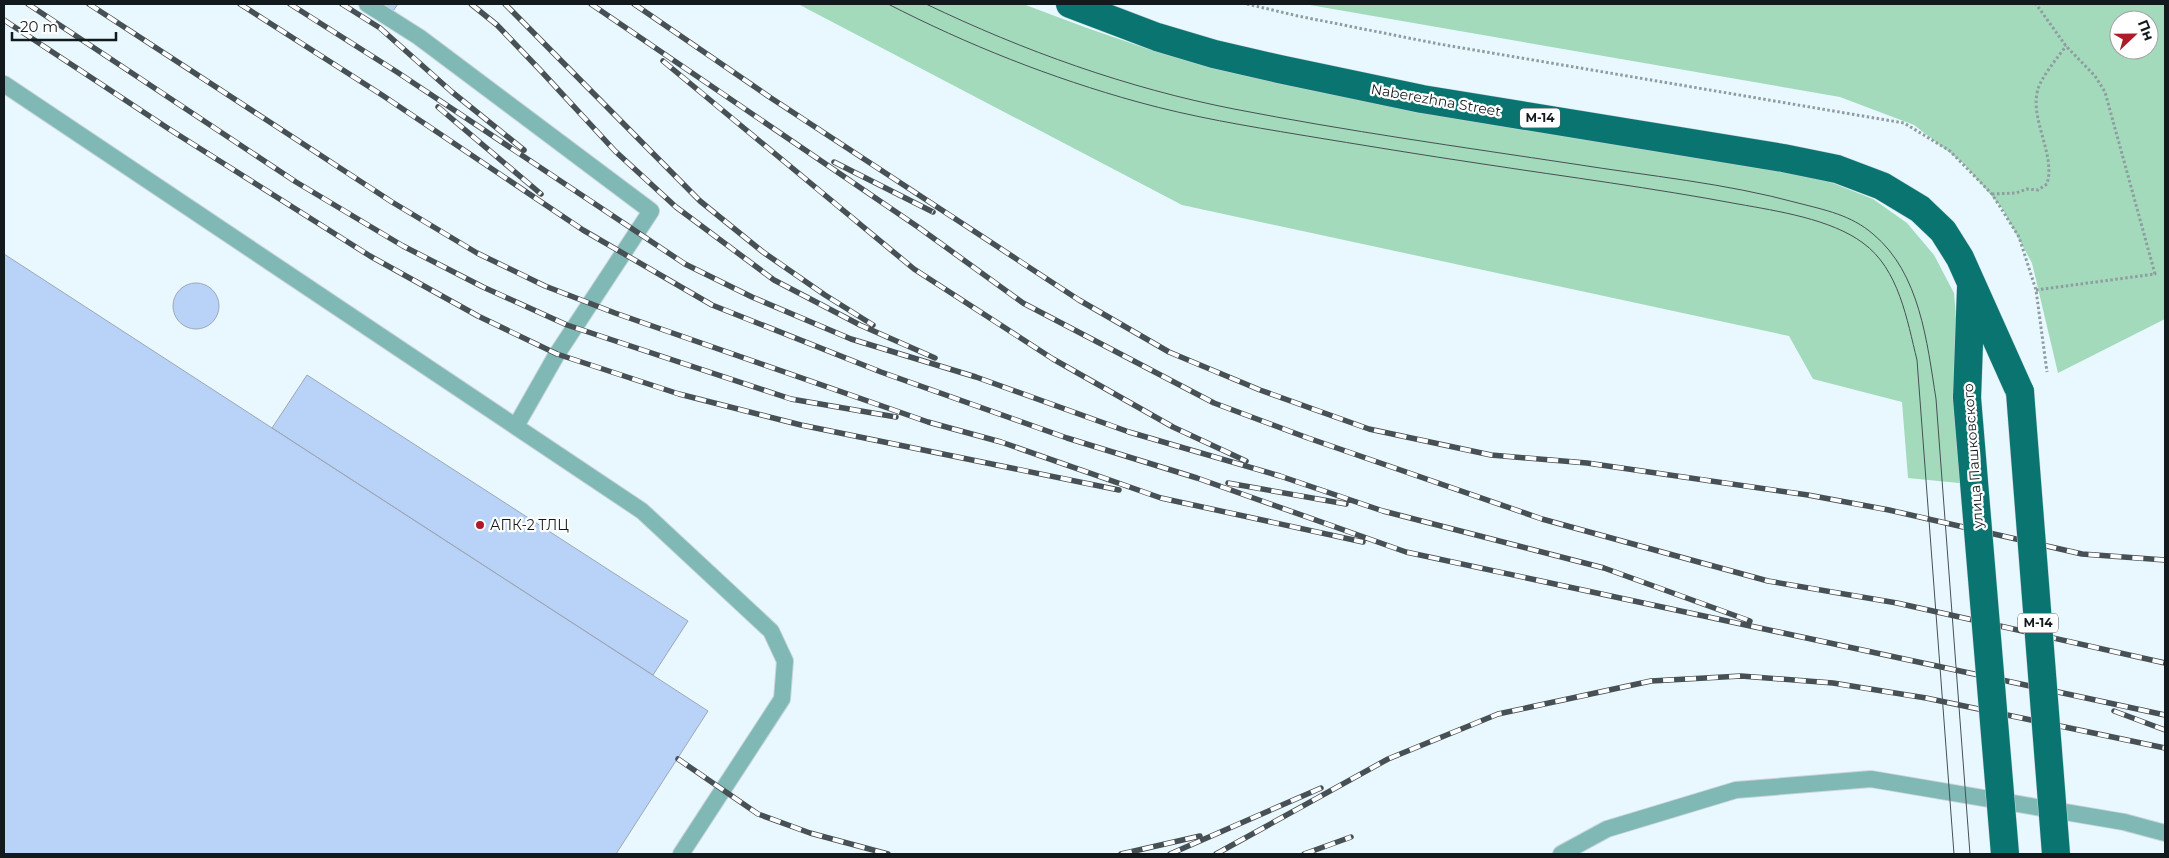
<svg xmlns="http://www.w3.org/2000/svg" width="2169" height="858" font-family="Montserrat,sans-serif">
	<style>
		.green { fill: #a3dabb; fill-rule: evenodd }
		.building { fill: #b8d3f7; stroke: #9da8b5 }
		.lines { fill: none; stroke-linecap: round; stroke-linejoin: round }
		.service-casing { stroke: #c6d4da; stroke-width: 18 }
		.trunk-casing { stroke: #c6d4da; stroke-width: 29 }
		.path { stroke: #8f9ca0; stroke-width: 3; stroke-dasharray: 2.5 2.5; stroke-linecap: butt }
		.service { stroke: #7fb8b5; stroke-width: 16 }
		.trunk { stroke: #0a7470; stroke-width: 28 }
		.tram { stroke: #475054; stroke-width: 1 }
		.rail-casing { stroke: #475054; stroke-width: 5.5 }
		.rail { stroke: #fff; stroke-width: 4; stroke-dasharray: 11; stroke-linecap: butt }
		.trunk-bridge-casing { stroke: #c6d4da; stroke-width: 29; stroke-linecap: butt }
		.trunk-bridge { stroke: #0a7470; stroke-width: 28 }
		.poi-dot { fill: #ad1a29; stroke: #fff; stroke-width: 2 }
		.labels { text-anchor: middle; stroke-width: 4.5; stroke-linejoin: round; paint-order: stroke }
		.shield { fill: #fff; stroke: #5a5f61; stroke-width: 1 }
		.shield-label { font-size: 12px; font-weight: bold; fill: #131a1d }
		.street-label { font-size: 14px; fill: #131a1d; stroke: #fff }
		.poi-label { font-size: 14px; fill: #131a1d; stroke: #fff; text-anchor: start }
	</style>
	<rect width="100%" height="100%" fill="#e8f8fe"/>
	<path class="green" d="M798,4H1023L1087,28L1151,50L1282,84L1424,112L1810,174L1873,199L1907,223L1934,255L1954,293L1969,484L1908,478L1902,402L1813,379L1789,336L1182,205Z
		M1304,4H2165V319L2058,373L2032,263L2002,208L1963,163L1914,125L1840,97ZM2119,20H2149V50H2119Z"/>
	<path class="building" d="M382,4H398L393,11Z
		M4,254L708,711L616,854H4Z
		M173 306a23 23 0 1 1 46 0a23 23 0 1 1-46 0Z
		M307,375L688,621L653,675L272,428Z"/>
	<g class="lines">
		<g class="service-casing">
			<path id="service" d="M367,4L419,37L651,211L557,354L516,426
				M4,84L642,511L771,631L785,661L782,699L681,854
				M1561,854L1607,829L1736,790L1871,779L2124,822L2165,833"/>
		</g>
		<g class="trunk-casing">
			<path id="trunk" d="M1070,4L1157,37L1214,54L1279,69L1422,99L1783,158L1837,169L1882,186L1920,209L1943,231L1960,258L2020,392
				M1967,398L1971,288"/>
		</g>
		<path class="path" d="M1247,4L1298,16L1439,44L1904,123L1950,151L1992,194L2019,237L2036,290L2047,372
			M1992,194L2016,193L2027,189L2038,190L2047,184C2056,154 2029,119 2038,89C2042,76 2058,57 2066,46
			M2036,290L2155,274L2105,92L2095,76L2066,46L2036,4"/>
		<use href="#service" class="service"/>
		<use href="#trunk" class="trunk"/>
		<path class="tram" d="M888,4C968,45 1051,78 1138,102C1192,117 1247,126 1301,135C1362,145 1422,155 1483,164C1568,177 1653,188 1738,204C1777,211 1831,219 1863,243C1899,269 1907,320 1917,360L1954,854
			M926,4C1024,51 1127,88 1234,109C1347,131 1461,147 1574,164C1649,176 1725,183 1798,203C1825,210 1851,215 1873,234C1920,273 1927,342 1936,399L1970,854"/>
		<g class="rail-casing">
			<path id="rail" d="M28,4L296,182L403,246L483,287L567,325L791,399L896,417
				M89,4L392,202L477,253L545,286L615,313L928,422L1001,442L1161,498L1363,542
				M240,4L382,95L583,230L712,305L881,372L1067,438L1197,478L1406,552L2165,715
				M290,4L397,72L685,264L752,297L851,339L976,377L1129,432L1280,476L1383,511L1604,568L1750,621
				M342,4L380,28L452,92L524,150
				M471,4L497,25L541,71L615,151L676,207L774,280L860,325L935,358
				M505,4L700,201L763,252L825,295L873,325
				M591,4L918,227L1023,303L1214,403L1308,438L1542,519L1673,555L1768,581L1897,603L2165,663
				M634,4L771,98L1079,300L1169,352L1260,390L1369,429L1491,455L1587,463L1808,495L1889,510L2082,554L2165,560
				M4,20L169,129L370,256L478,316L557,354L679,394L801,425L1119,490
				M663,61L914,269L1053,359L1173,427L1246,461
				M438,107L541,194
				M834,162L933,212
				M1228,483L1346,504
				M2114,711L2165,730
				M678,759L758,814L810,833L888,854
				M1121,854L1200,836
				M1170,854L1321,788
				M1216,854L1388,759L1498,714L1651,681L1741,676L1833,683L1926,698L2165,748
				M1304,854L1351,837"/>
		</g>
		<use href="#rail" class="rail"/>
		<g class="trunk-bridge-casing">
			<path id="trunk-bridge" d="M2020,392L2056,854
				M1967,398L2005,854"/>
		</g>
		<use href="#trunk-bridge" class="trunk-bridge"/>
	</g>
	<circle class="poi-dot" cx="480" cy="525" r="5"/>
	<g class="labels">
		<g class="shield">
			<rect x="1520" y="108.5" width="40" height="19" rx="4"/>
			<rect x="2018" y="613.5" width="40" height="19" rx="4"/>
		</g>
		<g class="shield-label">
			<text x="1540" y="122">М-14</text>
			<text x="2038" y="627">М-14</text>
		</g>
		<g class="street-label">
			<text transform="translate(1436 100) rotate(10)" y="5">Naberezhna Street</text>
			<text transform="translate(1973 456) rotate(-94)" y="5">улица Пашковского</text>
		</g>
		<g class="poi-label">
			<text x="490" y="530">АПК-2 ТЛЦ</text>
		</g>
	</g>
	<rect width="2169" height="858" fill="none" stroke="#131a1d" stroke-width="10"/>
	<g transform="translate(2134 35) rotate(68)"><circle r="24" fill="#ffffff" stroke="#a1a3a5"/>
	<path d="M0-4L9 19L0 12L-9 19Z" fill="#ad1a29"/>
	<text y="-8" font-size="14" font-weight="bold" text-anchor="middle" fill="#131a1d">Пн</text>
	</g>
	<path d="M12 32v8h104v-8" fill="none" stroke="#131a1d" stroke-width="2.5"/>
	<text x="20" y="32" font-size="15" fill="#131a1d" stroke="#ffffff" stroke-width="4" paint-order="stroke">20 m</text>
</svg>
